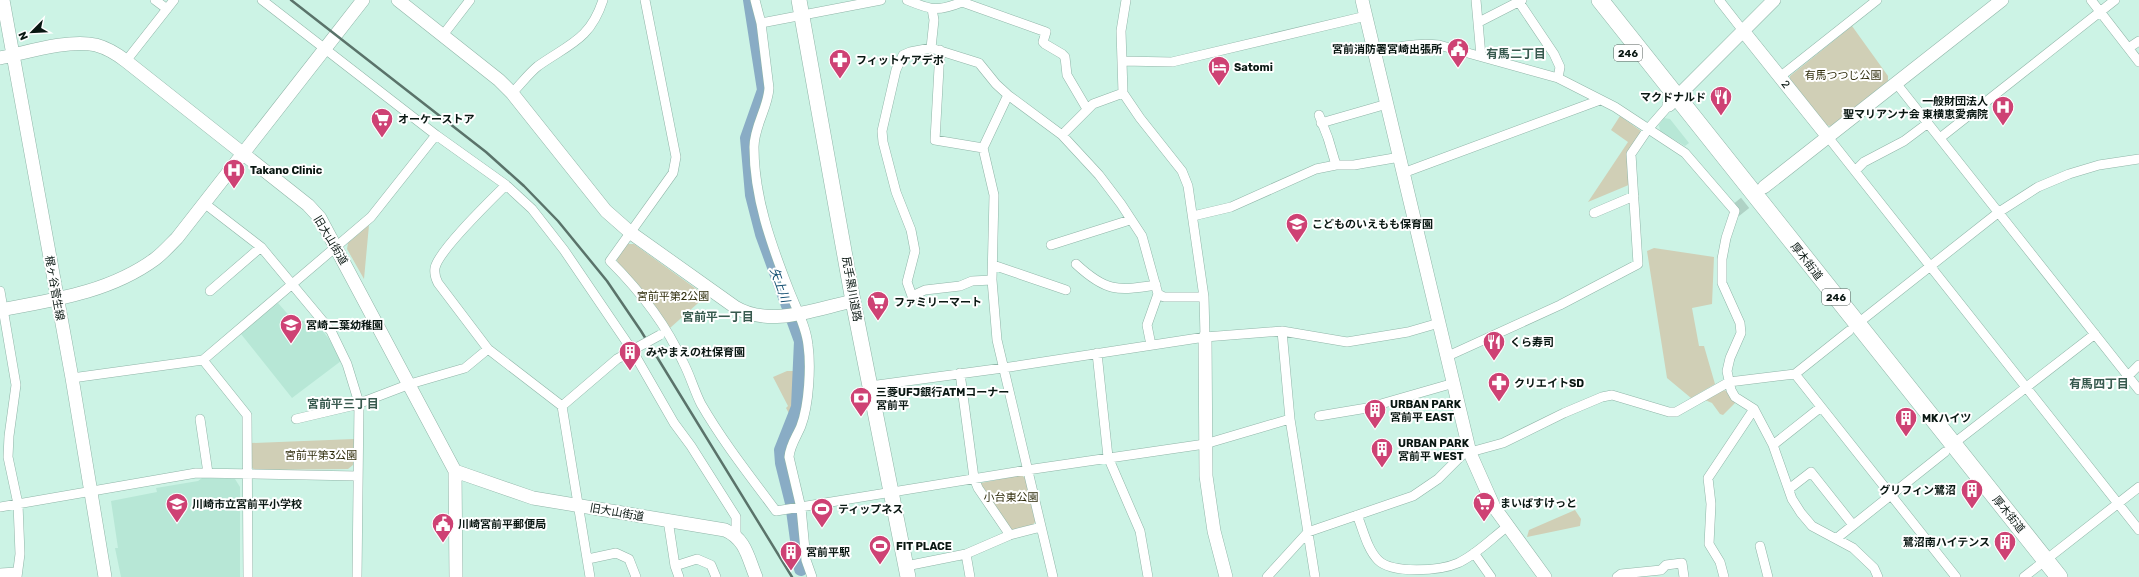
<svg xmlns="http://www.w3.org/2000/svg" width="2139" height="577" font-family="Rubik,'Noto Sans JP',sans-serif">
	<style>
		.built { fill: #b7e7d6 }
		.green { fill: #d0cfb6 }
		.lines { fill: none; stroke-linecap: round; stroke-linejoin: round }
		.river { stroke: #89acc5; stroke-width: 14 }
		.secondary-tunnel { stroke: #afd2c5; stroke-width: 13; stroke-dasharray: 13 6; stroke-linecap: butt }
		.street-casing { stroke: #90b5a8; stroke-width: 10 }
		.secondary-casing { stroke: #90b5a8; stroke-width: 14 }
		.primary-casing { stroke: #90b5a8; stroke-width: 16 }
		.highway-casing { stroke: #90b5a8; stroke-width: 18 }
		.street { stroke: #fff; stroke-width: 9 }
		.secondary { stroke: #fff; stroke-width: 13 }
		.primary { stroke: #fff; stroke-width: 15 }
		.highway { stroke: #fff; stroke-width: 17 }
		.rail { stroke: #5a736a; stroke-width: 2.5 }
		.street-bridge-casing { stroke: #90b5a8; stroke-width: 10; stroke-linecap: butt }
		.street-bridge { stroke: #fff; stroke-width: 9 }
		.labels { text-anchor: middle; stroke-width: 4; stroke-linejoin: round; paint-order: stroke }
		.shield { fill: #fff; stroke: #535d59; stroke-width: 1 }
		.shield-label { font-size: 10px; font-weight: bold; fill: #091712 }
		.poi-label { font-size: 11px; font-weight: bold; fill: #091712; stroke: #fff; text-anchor: start }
		.park-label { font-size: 11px; fill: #2f2c0b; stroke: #fff }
		.street-label { font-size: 11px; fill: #091712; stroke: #fff }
		.neighbourhood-label { font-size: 12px; font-weight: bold; fill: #385a4f; stroke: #fff }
		.water-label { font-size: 12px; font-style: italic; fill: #124e71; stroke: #fff }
	</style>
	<rect width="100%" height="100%" fill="#ccf3e5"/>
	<path class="built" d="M1664,118L1670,119L1689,143L1685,146L1660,131L1659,125Z
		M278,303L293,320L306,321L312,317L329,339L341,361L292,398L241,334Z
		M202,478L235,479L240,487V577H121L115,548H118L111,501L157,492L156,488L198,481Z"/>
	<path class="green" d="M1852,26L1888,76V81L1831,126L1824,125L1790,81V76Z
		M1620,116L1641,131L1627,155L1631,184L1588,202L1628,142L1611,130Z
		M369,225L364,279L347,249L348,243Z
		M627,244H634L706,296L670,328L651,300L618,266L617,259Z
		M1654,248L1714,257L1712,304L1692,308L1699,346H1704L1715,384L1691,398L1667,378L1647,251Z
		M787,371H796V407L791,417L786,408L788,406L773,377Z
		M1722,390L1728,391L1735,403L1723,415L1720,414L1712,403L1705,400Z
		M354,439L353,465L348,469L255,470L250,466L251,443Z
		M1021,475L1027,479L1036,521L1032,526L1013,530L1007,527L980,487L981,483Z
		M1575,510L1581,519L1580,526L1527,537L1529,530Z"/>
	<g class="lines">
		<path class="river" d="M750,0L764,90L747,138L752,195L762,234L801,341L798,407L781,450L782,463L792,503L801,569"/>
		<path class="secondary-tunnel" d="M1735,211L1761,190"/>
		<g class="street-casing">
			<path id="street" d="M155,0L167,9
				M262,0L436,135L506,185L532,209L564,250L632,350L674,423L691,446L736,517V535
				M645,0L676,157L673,173L610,261C639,290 666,324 683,362C690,375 694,390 701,404C723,442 750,476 776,511L1027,470L1205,444L1290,419
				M755,0L761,23L769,88C768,108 754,126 754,147C754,197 771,244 789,290C796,308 806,326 808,345C811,366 809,405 801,426C797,436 790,445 789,457L801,508L806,560L812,577
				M907,0C931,10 937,12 962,2L1046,32L1043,42L1045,44L1062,54L1065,57L1067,75L1087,109
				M1126,0L1121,31L1123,93L1140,118L1182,171L1188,186L1204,297L1205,337
				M1476,0L1481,56
				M1719,0L1744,32
				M2091,0L2139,62
				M1519,2L1554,54L1560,67L1558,78
				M1479,22L1522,0
				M761,23L881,0
				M443,35L470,0
				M2130,47L2139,41
				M931,48L934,20L932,9
				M940,50L935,140L983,148
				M1375,53C1397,47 1416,42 1439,45L1558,78L1615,107L1685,153L1735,211L1726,238L1722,259V283L1740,323L1741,333L1730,358L1727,371L1731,390L1735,397L1754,409L1773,445L1792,499L1801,513L1812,526L1853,548L1874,568L1878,577
				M126,61L174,0
				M1122,61L1172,62L1366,16
				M1781,76L1877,0
				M1896,83L2139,390
				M512,93C521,84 529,73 538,66C569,44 590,40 603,0
				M1008,95L983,148L994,195L992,280L997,340L1053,577
				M1319,115L1328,138L1336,165
				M1321,123L1387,104
				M1062,135L1093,104L1123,93
				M1828,137L2139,530
				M1940,138L2115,0
				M1855,171L1864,162L1904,141L1928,123
				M1403,173L1600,100
				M506,185C492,199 438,251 435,268C434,274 436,279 438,283L488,349L562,406L590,577
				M204,203L261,247L331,331L347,364L359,403L357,577
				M1594,213L1634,196
				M1193,216L1231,207L1316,169L1336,165H1354L1400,157
				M1051,245L1130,220
				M1076,264C1106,292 1117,291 1156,285
				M993,265L1066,290
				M992,280L972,281L960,286L925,290L912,296L907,282L915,251L911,230L896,192L883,142L882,131L896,70L903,55L910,52L931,48L979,63L996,84L1008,95L1062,135L1099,175L1121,204L1142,236L1158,294L1147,325L1151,345
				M0,291L16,385L9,436L8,457L18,504L20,554L17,577
				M210,291L261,247
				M1158,294L1164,297H1204
				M1857,324L1999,212L2038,187L2069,174L2099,165L2139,159
				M1282,331L1290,419L1315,577
				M1097,353L1108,457L1140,531L1148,577
				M1448,356L1560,305L1638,264L1631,154L1648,129L1669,105
				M203,360L371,217L436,135
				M960,373L974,478L978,488L1010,535
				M1795,374L1956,577
				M2128,376L2139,365
				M72,378L203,360L247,415L248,577
				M870,386L1003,368L1205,337L1282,331L1347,342L1408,332L1439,323
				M562,406L617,359L637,348
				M1319,416L1367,408L1454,383
				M200,419L208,473
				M296,419L355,405L410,384L465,368L488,349
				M1953,444L2095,334
				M1773,445L1821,407
				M1789,489L1811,472L1853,525
				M0,507L196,473L358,476
				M1357,515C1363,529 1367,549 1378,560C1392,574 1440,571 1458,563C1476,555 1492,538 1508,526
				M668,520L675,566L679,577
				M1837,538L1945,452
				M1760,546L1768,577
				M1474,553L1491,577
				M966,554L970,577
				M588,559L616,553L629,559L636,577
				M675,566L697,559L711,565L716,577
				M906,566L966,554L1010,535L1041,527
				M0,573L17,572
				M1267,577L1308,532L1413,496L1438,479L1463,454L1503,443L1564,413L1602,397L1612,395L1669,412H1676L1729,382L1795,374L1849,331
				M1617,577L1621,574L1661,570L1666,565L1682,563L1684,577
				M1724,577L1720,562L1709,544L1711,504L1708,478L1754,409
				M2024,577L2139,487"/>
		</g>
		<g class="secondary-casing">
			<path id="secondary" d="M3,0L72,378L105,577
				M398,0L499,80L512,93L606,211L631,233L735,307C770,328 815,309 853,301
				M1362,0L1470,453L1494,507L1545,577
				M1744,32L1828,137
				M0,58C28,52 68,39 96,45C107,48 117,54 126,61L308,205L320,218L455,471L456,577
				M1669,105L1774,0
				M1764,187L2002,0
				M0,310C54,300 110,292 155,259C163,253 170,245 177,238L363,0
				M1205,337L1206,476L1214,531L1226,577
				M455,471L533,498L725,530C746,539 748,558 756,577"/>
		</g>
		<g class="primary-casing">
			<path id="primary" d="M799,0L853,301L908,577"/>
		</g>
		<g class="highway-casing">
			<path id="highway" d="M1600,0L2059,577"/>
		</g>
		<use href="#street" class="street"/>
		<use href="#secondary" class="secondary"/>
		<use href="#primary" class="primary"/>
		<use href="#highway" class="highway"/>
		<path class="rail" d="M291,0L486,152L524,186L558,221L607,281L641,331L792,577"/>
		<g class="street-bridge-casing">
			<path id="street-bridge" d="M638,347L660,335"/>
		</g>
		<use href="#street-bridge" class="street-bridge"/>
	</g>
	<defs>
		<g id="civic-pin" transform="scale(1.15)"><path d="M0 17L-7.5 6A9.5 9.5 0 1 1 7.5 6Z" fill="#ce4274" stroke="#fff"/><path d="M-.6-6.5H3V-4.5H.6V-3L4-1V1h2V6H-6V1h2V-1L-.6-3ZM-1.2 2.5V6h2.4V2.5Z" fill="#fff"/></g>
		<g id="pharmacy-pin" transform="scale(1.15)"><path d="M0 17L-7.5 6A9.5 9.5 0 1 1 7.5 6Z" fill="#ce4274" stroke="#fff"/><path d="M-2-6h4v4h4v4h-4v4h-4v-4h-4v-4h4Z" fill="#fff"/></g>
		<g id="hotel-pin" transform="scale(1.15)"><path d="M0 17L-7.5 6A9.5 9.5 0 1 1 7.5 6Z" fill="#ce4274" stroke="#fff"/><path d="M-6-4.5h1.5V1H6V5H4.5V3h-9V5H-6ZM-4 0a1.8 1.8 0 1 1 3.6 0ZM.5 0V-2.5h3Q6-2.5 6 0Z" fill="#fff"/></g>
		<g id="restaurant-pin" transform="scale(1.15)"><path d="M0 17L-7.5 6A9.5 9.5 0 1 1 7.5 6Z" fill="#ce4274" stroke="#fff"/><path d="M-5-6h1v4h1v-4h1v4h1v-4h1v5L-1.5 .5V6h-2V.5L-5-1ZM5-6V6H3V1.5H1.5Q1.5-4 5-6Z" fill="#fff"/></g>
		<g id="hospital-pin" transform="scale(1.15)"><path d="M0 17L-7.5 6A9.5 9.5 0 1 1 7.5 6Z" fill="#ce4274" stroke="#fff"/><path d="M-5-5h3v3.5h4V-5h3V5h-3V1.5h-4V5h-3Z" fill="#fff"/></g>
		<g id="supermarket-pin" transform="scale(1.15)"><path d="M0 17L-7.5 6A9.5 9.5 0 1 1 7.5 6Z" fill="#ce4274" stroke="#fff"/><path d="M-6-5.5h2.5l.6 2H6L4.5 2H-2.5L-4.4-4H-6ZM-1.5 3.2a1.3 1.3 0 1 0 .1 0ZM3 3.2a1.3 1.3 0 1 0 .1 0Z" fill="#fff"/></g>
		<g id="school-pin" transform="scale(1.15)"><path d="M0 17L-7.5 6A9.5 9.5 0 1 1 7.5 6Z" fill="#ce4274" stroke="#fff"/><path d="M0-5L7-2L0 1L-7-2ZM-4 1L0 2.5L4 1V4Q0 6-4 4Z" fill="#fff"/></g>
		<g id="building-pin" transform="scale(1.15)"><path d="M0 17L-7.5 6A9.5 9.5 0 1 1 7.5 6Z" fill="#ce4274" stroke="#fff"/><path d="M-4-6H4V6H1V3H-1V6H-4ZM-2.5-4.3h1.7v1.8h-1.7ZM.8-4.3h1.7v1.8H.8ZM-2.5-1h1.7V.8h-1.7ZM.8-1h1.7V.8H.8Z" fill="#fff"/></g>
		<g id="bank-pin" transform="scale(1.15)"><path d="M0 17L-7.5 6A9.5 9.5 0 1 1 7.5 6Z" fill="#ce4274" stroke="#fff"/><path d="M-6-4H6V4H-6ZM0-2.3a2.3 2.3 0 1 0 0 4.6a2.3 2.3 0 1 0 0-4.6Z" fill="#fff"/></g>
		<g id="stadium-pin" transform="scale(1.15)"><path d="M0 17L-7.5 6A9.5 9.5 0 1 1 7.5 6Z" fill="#ce4274" stroke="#fff"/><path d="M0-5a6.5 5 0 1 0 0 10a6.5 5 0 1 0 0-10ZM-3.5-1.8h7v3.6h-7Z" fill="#fff"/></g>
	</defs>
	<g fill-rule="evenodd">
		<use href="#civic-pin" x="1458" y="49"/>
		<use href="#pharmacy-pin" x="840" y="60"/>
		<use href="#hotel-pin" x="1219" y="67"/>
		<use href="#restaurant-pin" x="1721" y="97"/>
		<use href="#hospital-pin" x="2003" y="107"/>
		<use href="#supermarket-pin" x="382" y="119"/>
		<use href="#hospital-pin" x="234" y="170"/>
		<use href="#school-pin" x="1297" y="224"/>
		<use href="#supermarket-pin" x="878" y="302"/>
		<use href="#school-pin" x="291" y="325"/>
		<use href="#restaurant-pin" x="1494" y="342"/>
		<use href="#building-pin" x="630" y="352"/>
		<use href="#pharmacy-pin" x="1499" y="383"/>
		<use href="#bank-pin" x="861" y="398"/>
		<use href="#building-pin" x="1375" y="410"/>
		<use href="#building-pin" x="1906" y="418"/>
		<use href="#building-pin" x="1382" y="449"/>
		<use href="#building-pin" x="1972" y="490"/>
		<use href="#supermarket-pin" x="1484" y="503"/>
		<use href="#school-pin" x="177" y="504"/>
		<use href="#stadium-pin" x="822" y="509"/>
		<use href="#civic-pin" x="443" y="524"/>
		<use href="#building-pin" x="2005" y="542"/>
		<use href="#stadium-pin" x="880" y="546"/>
		<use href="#building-pin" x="791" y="552"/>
	</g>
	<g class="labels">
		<g class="shield">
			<rect x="1614" y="45" width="28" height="16" rx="3"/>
			<rect x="1822" y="289" width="28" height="16" rx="3"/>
		</g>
		<g class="shield-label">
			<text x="1628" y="57">246</text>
			<text x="1836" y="301">246</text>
		</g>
		<g class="poi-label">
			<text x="1442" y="53" text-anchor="end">宮前消防署宮崎出張所</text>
			<text x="856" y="64">フィットケアデポ</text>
			<text x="1234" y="71">Satomi</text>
			<text x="1706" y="101" text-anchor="end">マクドナルド</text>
			<text x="1988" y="105" text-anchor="end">一般財団法人<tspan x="1988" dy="13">聖マリアンナ会 東横恵愛病院</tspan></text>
			<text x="398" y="123">オーケーストア</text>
			<text x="250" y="174">Takano Clinic</text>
			<text x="1312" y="228">こどものいえもも保育園</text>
			<text x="894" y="306">ファミリーマート</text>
			<text x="306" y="329">宮崎二葉幼稚園</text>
			<text x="1510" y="346">くら寿司</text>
			<text x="646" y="356">みやまえの杜保育園</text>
			<text x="1514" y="387">クリエイトSD</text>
			<text x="876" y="396">三菱UFJ銀行ATMコーナー<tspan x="876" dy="13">宮前平</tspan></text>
			<text x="1390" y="408">URBAN PARK<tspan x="1390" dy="13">宮前平 EAST</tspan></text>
			<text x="1922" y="422">MKハイツ</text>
			<text x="1398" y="447">URBAN PARK<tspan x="1398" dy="13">宮前平 WEST</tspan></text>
			<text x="1956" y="494" text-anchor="end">グリフィン鷺沼</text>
			<text x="1500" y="507">まいばすけっと</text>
			<text x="192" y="508">川崎市立宮前平小学校</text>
			<text x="838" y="513">ティップネス</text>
			<text x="458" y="528">川崎宮前平郵便局</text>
			<text x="1990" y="546" text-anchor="end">鷺沼南ハイテンス</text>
			<text x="896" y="550">FIT PLACE</text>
			<text x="806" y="556">宮前平駅</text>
		</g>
		<g class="park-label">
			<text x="1843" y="79">有馬つつじ公園</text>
			<text x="673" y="300">宮前平第2公園</text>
			<text x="321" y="459">宮前平第3公園</text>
			<text x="1011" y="501">小台東公園</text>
		</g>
		<g class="street-label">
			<text transform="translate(1786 84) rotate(52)" y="4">2</text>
			<text transform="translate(331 240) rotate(59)" y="4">旧大山街道</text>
			<text transform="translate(1807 261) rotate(52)" y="4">厚木街道</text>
			<text transform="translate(55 288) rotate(80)" y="4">梶ヶ谷菅生線</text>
			<text transform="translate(852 289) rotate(80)" y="4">尻手黒川道路</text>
			<text transform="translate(617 512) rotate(10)" y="4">旧大山街道</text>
			<text transform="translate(2009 514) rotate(51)" y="4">厚木街道</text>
		</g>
		<g class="neighbourhood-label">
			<text x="1516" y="58">有馬二丁目</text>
			<text x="718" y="321">宮前平一丁目</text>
			<text x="2099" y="388">有馬四丁目</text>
			<text x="343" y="408">宮前平三丁目</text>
		</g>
		<g class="water-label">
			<text transform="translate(780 285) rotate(70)" y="4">矢上川</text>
		</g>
	</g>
	<g transform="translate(32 32) rotate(246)" stroke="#ffffff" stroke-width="3" paint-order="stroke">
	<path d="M0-3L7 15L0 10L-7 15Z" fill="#091712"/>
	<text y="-6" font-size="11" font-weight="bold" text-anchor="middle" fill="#091712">N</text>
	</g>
</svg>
